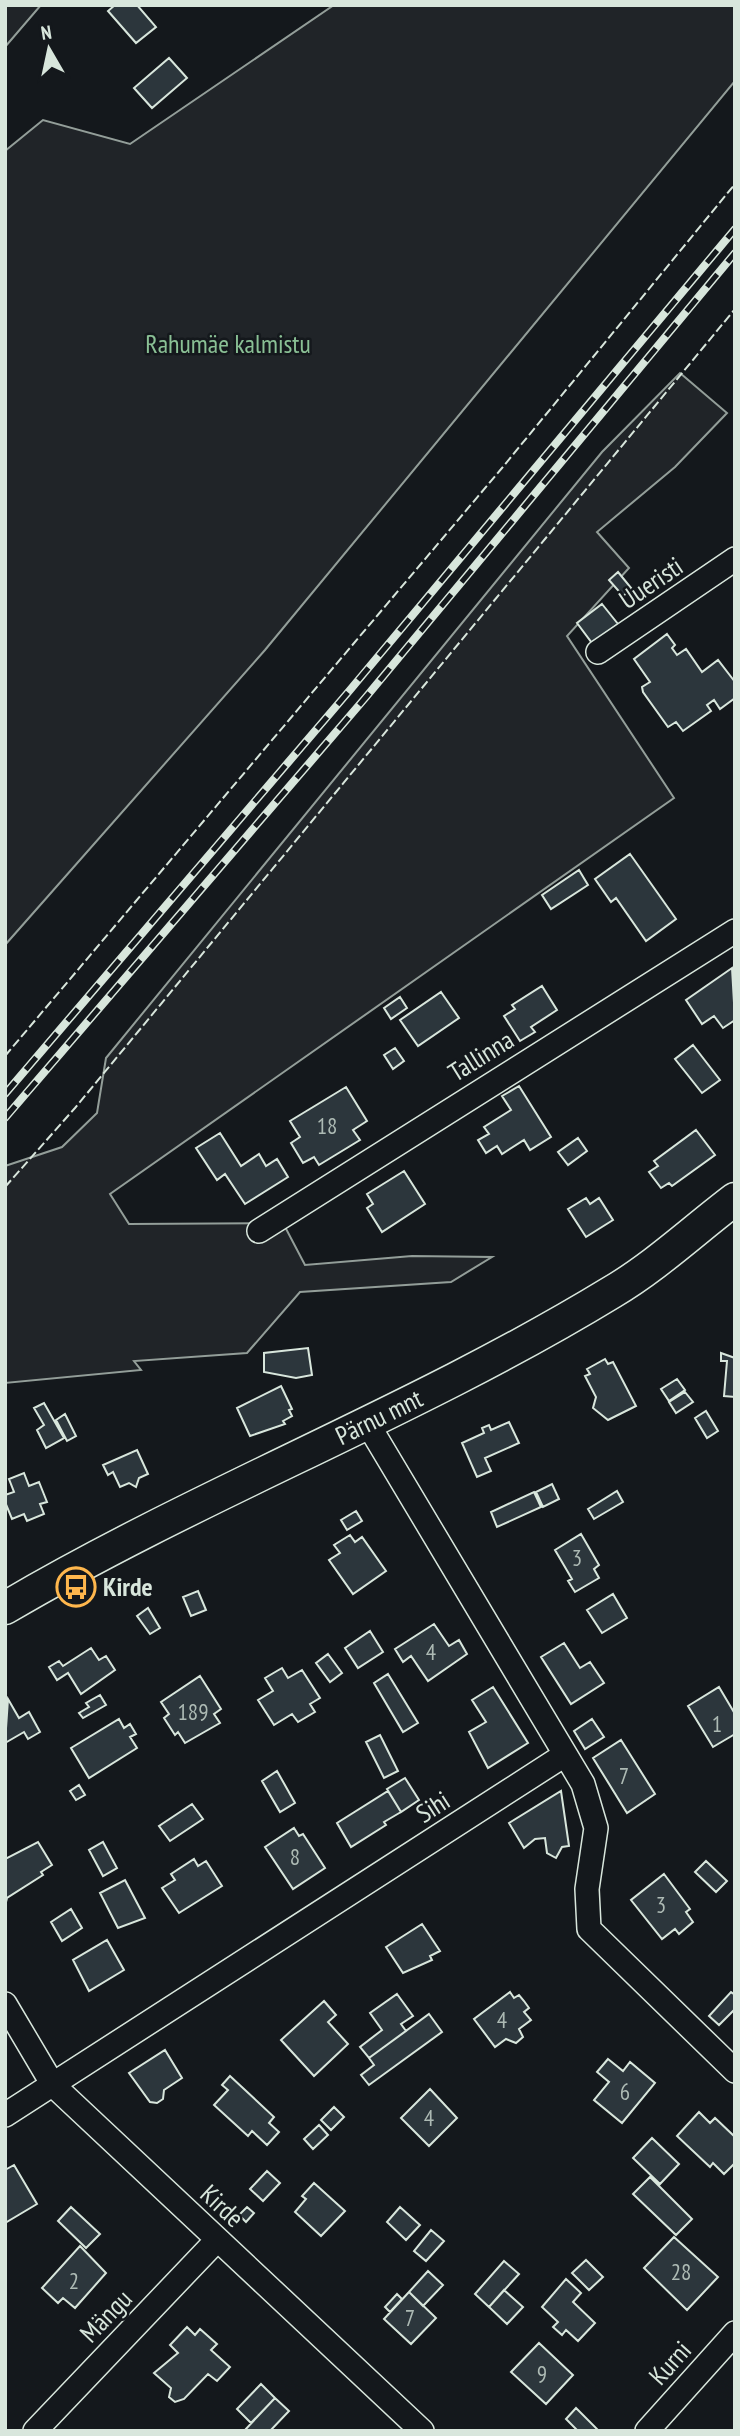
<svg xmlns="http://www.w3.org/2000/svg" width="740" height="2436" font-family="'PT Sans Narrow',sans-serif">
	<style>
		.green { fill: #202428; stroke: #939e99; stroke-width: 2 }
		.building { fill: #2c363c; stroke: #d8e6dc; stroke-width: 2 }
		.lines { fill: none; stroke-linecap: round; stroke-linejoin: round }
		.street-casing { stroke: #d8e6dc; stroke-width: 26 }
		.secondary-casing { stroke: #d8e6dc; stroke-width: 35 }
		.street { stroke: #14181c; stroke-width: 23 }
		.secondary { stroke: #14181c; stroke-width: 32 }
		.rail-casing { stroke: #d8e6dc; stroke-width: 8 }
		.rail { stroke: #14181c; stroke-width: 5; stroke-dasharray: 16; stroke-linecap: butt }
		.fence { stroke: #d8e6dc; stroke-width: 2; stroke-dasharray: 9 3.5; stroke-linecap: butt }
		.labels { text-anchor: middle; stroke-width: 5; stroke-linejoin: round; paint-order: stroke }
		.number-label { font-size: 23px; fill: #adbab4 }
		.park-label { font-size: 26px; fill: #8ac095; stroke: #14181c }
		.street-label { font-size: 26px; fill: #d8e6dc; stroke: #14181c }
		.poi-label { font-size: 26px; font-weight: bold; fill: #d8e6dc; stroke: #14181c; text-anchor: start }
	</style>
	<rect width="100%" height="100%" fill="#14181c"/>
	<path class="green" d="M5,5H41L5,47Z
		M334,5H735V81L265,650L5,945V151L43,120L130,144Z
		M680,373L727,413L675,467L597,532L629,568L567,636L674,798L110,1194L129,1224L283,1223L305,1265L412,1256L492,1257L451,1282L300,1292L247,1353L134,1361L141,1370L5,1383V1166L62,1147L97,1113L106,1058L602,452Z"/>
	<path class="building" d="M115,5H137L156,27L136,43L108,11Z
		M169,58L187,78L152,108L134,88Z
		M618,572L632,589L623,596L609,580Z
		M602,604L618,624L592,643L577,623Z
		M667,634L675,645L672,648L677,655L686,649L702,672L718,660L735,682V698L720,709L714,700L707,705L711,711L683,731L676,722L668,727L643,692L642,687L650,682L634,659Z
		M630,854L676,919L646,941L616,898L611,902L595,879Z
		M579,870L588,885L551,909L542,895Z
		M732,968L735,1020L723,1028L714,1016L702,1024L686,1000Z
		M542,986L557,1010L531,1027L535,1032L520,1041L504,1016L515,1009L512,1005Z
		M441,992L459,1018L418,1046L400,1020Z
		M400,997L407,1008L391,1019L384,1008Z
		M693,1045L720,1080L702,1093L675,1059Z
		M395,1048L404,1061L393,1069L384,1055Z
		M519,1086L551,1137L530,1150L524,1140L502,1154L497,1146L486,1153L478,1140L489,1134L484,1127L511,1110L502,1096Z
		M346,1087L367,1121L353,1130L360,1140L319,1165L314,1157L303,1163L291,1143L300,1137L290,1121Z
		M696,1130L715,1155L672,1186L669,1183L661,1188L649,1172L658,1166L654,1161Z
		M220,1133L241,1166L259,1154L266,1166L277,1159L288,1177L245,1204L225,1174L217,1180L196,1148Z
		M578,1138L587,1151L568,1165L558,1152Z
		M404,1171L425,1204L382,1232L367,1208L373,1204L367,1194Z
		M586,1198L590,1204L599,1198L613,1220L586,1237L568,1209Z
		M308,1348L312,1375L296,1378L264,1372V1353Z
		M721,1353L735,1358V1397L724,1396L727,1361H721Z
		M605,1359L608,1364L613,1362L636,1406L608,1420L593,1408L596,1397L585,1376L590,1374L587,1369Z
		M677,1379L685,1390L669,1401L661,1389Z
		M281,1386L292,1409L289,1410L292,1416L283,1421L285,1424L250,1436L237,1408Z
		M685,1392L693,1402L676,1413L669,1402Z
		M44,1403L64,1438L46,1448L37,1430L44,1425L34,1408Z
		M706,1411L718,1431L707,1438L695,1418Z
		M65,1414L76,1436L67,1441L56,1420Z
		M509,1422L519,1443L485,1458L491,1471L477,1477L462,1443L484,1433L482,1428L489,1425L491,1430Z
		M137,1450L148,1474L139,1478L136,1487L129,1483L120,1487L113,1472L108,1475L103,1465Z
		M24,1473L29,1486L39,1482L47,1502L40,1504L44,1514L27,1521L24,1514L12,1519L5,1502V1495L14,1492L9,1479Z
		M552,1484L559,1499L543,1507L536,1492Z
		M617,1491L623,1502L594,1519L588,1509Z
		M534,1492L541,1507L497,1527L491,1512Z
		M356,1511L362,1521L347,1530L341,1520Z
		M581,1534L599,1565L594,1569L599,1578L575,1592L568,1581L572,1579L555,1550Z
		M350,1535L355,1542L362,1537L386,1571L353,1594L329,1560L340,1553L334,1545Z
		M198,1591L206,1610L191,1616L183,1597Z
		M613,1594L627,1618L602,1633L587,1610Z
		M148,1608L160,1628L150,1634L137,1616Z
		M434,1624L449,1646L459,1640L467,1654L428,1681L411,1656L403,1662L395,1649Z
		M370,1631L383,1652L358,1668L345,1648Z
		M564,1643L580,1668L590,1662L604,1683L571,1704L541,1657Z
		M91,1648L99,1660L106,1656L115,1670L81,1694L68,1673L57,1680L49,1667L59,1661L63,1666Z
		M328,1654L342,1673L330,1682L316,1663Z
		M282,1668L288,1678L302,1670L320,1698L310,1704L315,1712L298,1722L292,1714L274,1725L258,1700L273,1691L265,1678Z
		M388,1674L418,1723L403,1732L374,1683Z
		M200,1676L221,1709L214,1714L220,1723L185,1743L178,1732L175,1735L164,1718L169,1714L161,1702Z
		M493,1687L528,1743L488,1768L469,1732L486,1722L472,1700Z
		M719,1687L735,1714V1734L713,1747L688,1706Z
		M100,1695L106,1705L83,1718L79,1713L89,1707L86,1703Z
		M8,1699L19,1718L29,1712L40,1732L28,1739L24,1732L5,1743Z
		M119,1719L124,1728L130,1724L136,1734L130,1737L137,1748L89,1778L71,1748Z
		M592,1719L604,1737L585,1749L574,1731Z
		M380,1735L398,1771L384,1778L366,1742Z
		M621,1740L655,1794L627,1813L593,1758Z
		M277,1771L295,1803L280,1812L262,1781Z
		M405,1778L419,1800L401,1812L387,1789Z
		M79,1785L85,1795L76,1800L70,1791Z
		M388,1791L401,1812L384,1822L386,1825L351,1847L337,1823Z
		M561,1791L569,1846L562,1847L556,1858L547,1853L545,1838L535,1839L524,1848L509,1823Z
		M192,1804L203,1819L170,1841L159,1826Z
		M294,1828L299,1836L303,1834L325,1868L293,1889L265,1847Z
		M38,1842L52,1865L41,1872L43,1875L7,1898L5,1906V1859Z
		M103,1842L117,1868L103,1876L89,1850Z
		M194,1859L198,1866L206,1861L222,1886L179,1913L162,1888L175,1880L171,1874Z
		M706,1861L727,1881L716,1892L695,1872Z
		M664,1874L690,1909L686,1912L693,1922L679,1934L675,1929L662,1939L631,1900Z
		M125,1880L145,1918L118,1928L100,1893Z
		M71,1909L82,1928L62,1941L51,1922Z
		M422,1924L440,1951L430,1956L432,1960L403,1973L386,1947Z
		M107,1940L124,1970L89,1991L73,1960Z
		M510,1992L514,1998L519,1995L524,2001L529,2008L524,2012L531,2020L519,2029L523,2037L516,2043L506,2039L495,2047L474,2019Z
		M731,1992L735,1995V2009L719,2025L709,2016Z
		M397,1994L413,2016L401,2024L406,2031L369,2058L360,2047L382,2030L370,2013Z
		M324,2001L336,2015L328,2022L348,2044L314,2076L281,2040Z
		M429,2014L442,2032L369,2085L361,2075L374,2065L369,2058Z
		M165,2050L182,2078L164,2090L163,2099L157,2103L150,2102L129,2073Z
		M608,2059L623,2071L630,2062L655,2083L622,2123L594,2100L609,2082L597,2072Z
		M230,2076L274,2117L269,2123L279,2132L267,2145L252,2131L248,2136L214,2105L228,2090L222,2085Z
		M430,2089L457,2118L429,2146L401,2118Z
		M334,2107L344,2117L331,2130L321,2120Z
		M699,2112L710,2123L715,2118L735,2137V2167L733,2165L724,2174L713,2163L710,2167L677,2136Z
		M319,2125L328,2135L313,2149L304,2139Z
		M652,2138L679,2164L660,2184L633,2158Z
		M14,2165L37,2204L5,2223V2170Z
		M267,2171L280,2183L263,2201L250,2189Z
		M650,2177L692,2219L676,2235L633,2194Z
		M314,2183L345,2211L321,2236L295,2212L306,2199L302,2196Z
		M71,2207L100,2234L86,2248L58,2221Z
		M247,2207L254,2213L246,2222L239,2215Z
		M400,2207L420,2225L406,2240L387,2222Z
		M431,2230L444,2241L426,2261L414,2251Z
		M674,2237L718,2277L687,2310L644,2268Z
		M80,2246L106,2273L75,2308L63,2298L58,2303L42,2288Z
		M586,2260L603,2277L589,2290L572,2273Z
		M504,2261L519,2274L489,2307L475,2294Z
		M428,2271L443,2285L423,2306L409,2292Z
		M566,2279L581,2293L573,2302L595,2323L578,2341L566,2330L562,2335L553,2327L558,2322L542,2307Z
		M504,2290L523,2307L507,2324L489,2307Z
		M409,2292L436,2318L411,2344L384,2319Z
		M397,2294L402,2299L390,2312L385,2307Z
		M187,2327L195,2335L200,2329L217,2344L211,2350L230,2367L217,2381L208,2374L184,2399L175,2402L169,2397L171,2388L154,2373L178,2353L170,2345Z
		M539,2343L573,2375L546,2404L511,2372Z
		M261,2384L275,2398L251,2423L237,2409Z
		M275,2398L289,2411L270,2431H244Z
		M576,2408L598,2430L574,2431L576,2429L566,2419Z"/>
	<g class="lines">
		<g class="street-casing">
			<path id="street" d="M598,652L735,559
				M259,1231L735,931
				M366,1421L583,1784L596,1828L587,1889L589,1929L735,2071
				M5,2004L53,2085L422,2431
				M5,2115L563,1756
				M35,2431L217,2240
				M647,2431L735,2333"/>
		</g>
		<g class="secondary-casing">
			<g id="secondary">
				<path id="s1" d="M5,1608C202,1492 417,1411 612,1292C656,1266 694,1230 735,1199"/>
			</g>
		</g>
		<use href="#street" class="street"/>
		<use href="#secondary" class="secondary"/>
		<g class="rail-casing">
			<path id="rail" d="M5,1094L350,690L735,229
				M5,1118L366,697L735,253"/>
		</g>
		<use href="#rail" class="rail"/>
		<path class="fence" d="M5,1056L502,468L735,184
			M5,1187L75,1108L735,309"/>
	</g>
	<defs>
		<g id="bus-ring" transform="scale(2.0125)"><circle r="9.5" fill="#14181c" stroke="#ffb74d" stroke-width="1.5"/><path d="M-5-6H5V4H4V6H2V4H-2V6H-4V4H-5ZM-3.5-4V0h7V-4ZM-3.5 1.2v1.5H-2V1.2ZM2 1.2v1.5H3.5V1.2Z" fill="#ffb74d"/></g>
	</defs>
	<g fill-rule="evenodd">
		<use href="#bus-ring" x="76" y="1587"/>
	</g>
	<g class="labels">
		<g class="number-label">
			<text x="327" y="1134">18</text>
			<text x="577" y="1566">3</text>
			<text x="431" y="1660">4</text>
			<text x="193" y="1720">189</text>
			<text x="717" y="1732">1</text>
			<text x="624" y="1784">7</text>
			<text x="295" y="1865">8</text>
			<text x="661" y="1913">3</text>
			<text x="502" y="2028">4</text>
			<text x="625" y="2100">6</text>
			<text x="429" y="2126">4</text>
			<text x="681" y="2280">28</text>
			<text x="74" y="2289">2</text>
			<text x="410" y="2326">7</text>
			<text x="542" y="2382">9</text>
		</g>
		<g class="park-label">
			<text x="228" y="353">Rahumäe kalmistu</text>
		</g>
		<g class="street-label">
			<text transform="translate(651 583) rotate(-34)" y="9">Uueristi</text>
			<text transform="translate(481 1056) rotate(-32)" y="9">Tallinna</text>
			<text dy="9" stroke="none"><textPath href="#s1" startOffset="420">Pärnu mnt</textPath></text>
			<text transform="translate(433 1807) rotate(-33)" y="9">Sihi</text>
			<text transform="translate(222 2206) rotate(43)" y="9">Kirde</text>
			<text transform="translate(106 2316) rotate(-46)" y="9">Mängu</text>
			<text transform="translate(670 2363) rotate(-48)" y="9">Kurni</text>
		</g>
		<g class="poi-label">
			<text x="103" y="1596">Kirde</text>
		</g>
	</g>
	<rect width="740" height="2436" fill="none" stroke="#d8e6dc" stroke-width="14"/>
	<g transform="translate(49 49) rotate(351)" stroke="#14181c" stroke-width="5" paint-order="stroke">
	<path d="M0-5L12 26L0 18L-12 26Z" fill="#d8e6dc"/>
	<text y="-10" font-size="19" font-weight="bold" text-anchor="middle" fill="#d8e6dc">N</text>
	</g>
</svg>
